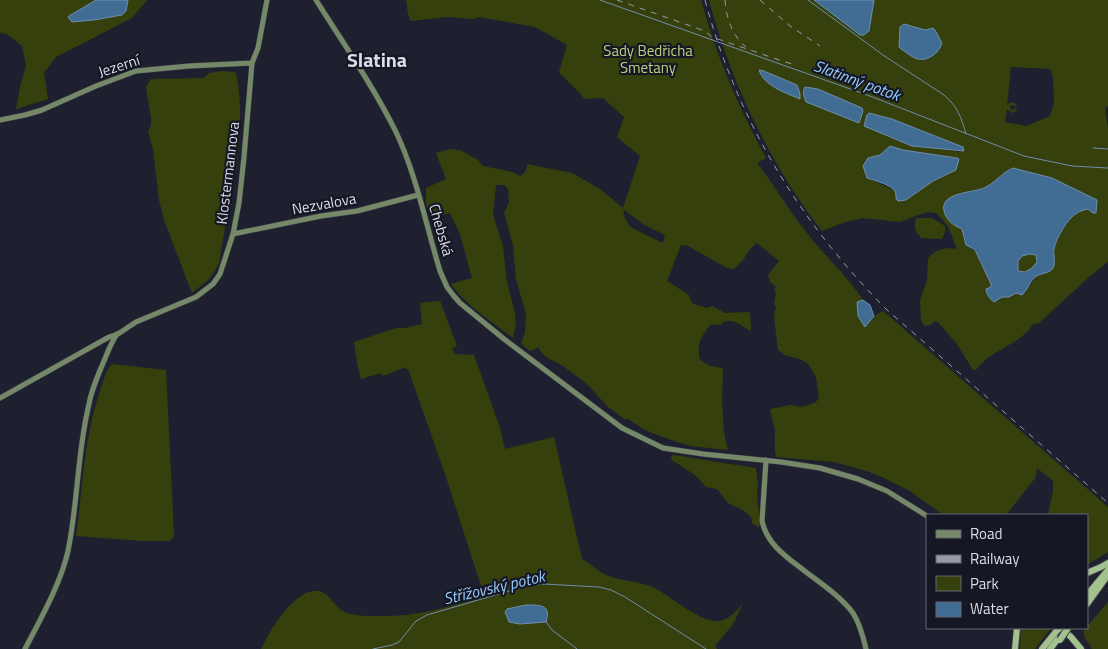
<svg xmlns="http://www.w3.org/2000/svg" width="1108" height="649" font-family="'Titillium Web',sans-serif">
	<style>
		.green { fill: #36400c; fill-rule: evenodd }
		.water { fill: #416d94; stroke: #6f8ead; fill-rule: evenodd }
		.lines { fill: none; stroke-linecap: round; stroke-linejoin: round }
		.stream { stroke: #6f8ead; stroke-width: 1 }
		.secondary-casing { stroke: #393a49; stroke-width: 6 }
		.highway-casing { stroke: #393a49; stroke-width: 8 }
		.secondary { stroke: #758968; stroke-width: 5 }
		.highway { stroke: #a2c18d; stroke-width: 6 }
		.rail { stroke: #999aa6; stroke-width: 1; stroke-dasharray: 6 6; stroke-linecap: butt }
		.highway-bridge-casing { stroke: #393a49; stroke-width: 8; stroke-linecap: butt }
		.highway-bridge { stroke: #a2c18d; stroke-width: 6 }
		.labels { text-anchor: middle; stroke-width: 4.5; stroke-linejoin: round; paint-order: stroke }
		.park-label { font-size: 15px; fill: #bcd17e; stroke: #151725 }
		.street-label { font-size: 15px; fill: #dbdce6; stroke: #151725 }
		.water-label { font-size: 16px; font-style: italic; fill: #97cbfb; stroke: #151725 }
		.district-label { font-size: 20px; font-weight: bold; fill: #dbdce6; stroke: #151725 }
	</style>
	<rect width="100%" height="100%" fill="#1f202f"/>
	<path class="green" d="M0,0H96L69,16L68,17L72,22C81,22 120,18 125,12C127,9 127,4 128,0H147L132,18L56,57L44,73L48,99L16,109L20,87L26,65L22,46L7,34L0,33Z
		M406,0H701C716,56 739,108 766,158L757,163C774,184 787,208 804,229C822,254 846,274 863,300L857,303L858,316L865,326L874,316L883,311L1108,507V552L1087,565V515H1048C1050,503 1054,493 1053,481L1037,468L1036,477L1006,515H943L910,491L884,478L870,472L834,462L776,457L775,451V430L770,410L771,409L790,405L802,407L806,406L816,402L819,398L816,377L808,364L802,360L785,355L778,350L774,317L776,306L774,305L776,292L774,290L776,287L770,282L768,275L779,261L757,243L750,249L743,260L734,269L727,268L688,246L681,245L667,281L689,295L692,303L707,308L712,306L725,313L750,312L751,331C741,326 735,318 723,322L721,325L711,324C701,337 696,344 700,360L710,366L723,368C722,395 721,424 728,450L691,446L671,440L645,430L628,419H624L623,418L608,407L588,385L563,366L546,357L539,349V347L530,351L521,344L525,332L526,314L516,279L513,245L504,213L509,202L508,189L504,185H496L493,215L503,246L507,282L515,313L516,324L513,338C494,323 464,304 451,284L472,278L460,234L450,213L431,218L426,203V188L446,179L436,153L450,149L460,150L478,160L483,166L512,172L520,176C525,173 527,170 527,164L572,173L600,189L623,208L640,156L617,137L624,117L603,98L585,99L559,72L567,45L535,27L479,17L474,19L448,17L411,21L408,14ZM623,209L643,224L665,235L663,243L630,227L625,218Z
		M709,0H814L860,35H864L869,31L874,0H1108V106L1105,109L1108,128V262L1089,277L1039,323L1033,324C1022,344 989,350 976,370H973L957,344L938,322L935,321L930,325L925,326L922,322L921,319L920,300L927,280L928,258C937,249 945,247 957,249L948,226L936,213L927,212L900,222L863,218L845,222L822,231C769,163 731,82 709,0ZM906,25C913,28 923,32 930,28L935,30C936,33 937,36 938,38C939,39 940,40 941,41C945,50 926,62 919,60C913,58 907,53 901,49L899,48ZM1011,67L1051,69L1053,78L1054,104L1050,116L1026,126L1005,122L1007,109L1012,113L1015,112L1017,109L1016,108L1012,110L1010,108V106L1012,105L1017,107L1015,103L1012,102L1007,105ZM867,115L916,128L963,147L960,152L944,149L864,126ZM890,146L903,150L957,158L956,170L933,181L907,200L898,201L896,192L894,190L867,178L868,158L880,155ZM1011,168L1019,169L1052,178L1096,213L1088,209L1078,212L1074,215L1061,232L1054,248V266L1048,272L1037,275L1025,293L1020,295L1016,293L1009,297H1002L991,300L986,289L992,287L991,284L976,252C973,249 969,248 967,245C963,241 964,234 962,229C956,227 947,220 945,213C936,192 974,193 985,187C995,182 1002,174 1011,168Z
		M223,71L233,72L236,73C243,106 240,139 236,171L234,173L219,263L213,274L207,281L192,293L164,220L159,200L153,149L148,132L151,125V118L146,87L151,79L204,78L209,73Z
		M916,218H932L945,226V232L942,239L921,238C915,231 913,226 916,218Z
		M1030,254L1036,255L1037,262L1032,268L1025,272L1018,271V261L1022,256Z
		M440,301L457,346L452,349L455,354L474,355L500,428L505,449L554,437L582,559C590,563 596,570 604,574C621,582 640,580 656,589C673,598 695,618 714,621C726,623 735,612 743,604L733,624L715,646L717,649H261C264,644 266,638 270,632C278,619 296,593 313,591C330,589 333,609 347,613C357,616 367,616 377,616C414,617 444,609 478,597L481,590L483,592L445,474L408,369H406L405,367L383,376L381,373L361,379L358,368L354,342L396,328H405L422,324L420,303ZM526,605L547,611L548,619L539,623H513L510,608Z
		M112,364L166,370L174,536L170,541H142L76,536C83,487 84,435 101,388C104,379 106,371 112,364Z
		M674,455L730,464L756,468L758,485L757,494L760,525L758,527L752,523L751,517L743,510L728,503L717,489L706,487L695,475L672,460L671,456Z
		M1108,602V649H1092C1089,643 1082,637 1084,630Z
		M1021,628H1051L1035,649H1020Z"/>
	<path class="water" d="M96,0H128L126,11L122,15L94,20L72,22L68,17L69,16Z
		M814,0H874L869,31L864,35H860Z
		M904,24L925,30L933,28L935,30L942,43C940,49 937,53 932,56C919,64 913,57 901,49L899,47L900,27Z
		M759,70L764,71L797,85L800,94V99C786,93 764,86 759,70Z
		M805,87L818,89L862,108L863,111L859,123L806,102C804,97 802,92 805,87Z
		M869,113L892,119L963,147L964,151L912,146L864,126L867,115Z
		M890,146L903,150L957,158L959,159L956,170L933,181L906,200L898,201L896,199C896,197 896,193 895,191C891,185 874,180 867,178L863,166L868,158L880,155Z
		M1013,168L1052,178L1097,200L1096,213H1093L1088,209C1084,210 1080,211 1077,213C1068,218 1056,238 1054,249C1053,255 1056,263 1053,268C1049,274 1040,273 1035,277C1029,282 1028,290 1022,295L1016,293L1009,297H1002L994,302C990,299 986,294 986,289L991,287V284L976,252L974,249L966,245L962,229C955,226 948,222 945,214C936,192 973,193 984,188C995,183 1004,171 1013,168ZM1030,254L1036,255L1037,262L1032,268L1025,272L1018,271V261L1022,256Z
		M863,300L870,305L874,316L865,327L858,316L857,302Z
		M526,605C539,605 552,604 546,622L520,624L509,622L505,612L507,609Z"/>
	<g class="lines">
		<path class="stream" d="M600,0L870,96L1024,156L1072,166L1108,168
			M808,0L883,55L944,95C958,107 961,117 966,134
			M1093,148L1108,149
			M546,622L552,630L577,649
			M373,649L392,645L399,642L416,621L427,615L526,586L544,584L599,587L611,590L625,597L706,649"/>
		<g class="secondary-casing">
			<path id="secondary" d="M316,0C343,43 372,84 395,130C416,173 426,225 440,271L447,287L453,295L460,303L504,339L622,428L663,448L703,454L781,462L820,468L858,479L887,491L927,516
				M0,120L25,115L42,110L96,86L136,71L189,66L252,63
				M233,234L321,216L357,211L418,195
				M0,398L109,337L118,334L136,322L196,297L213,284L220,274L233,234L239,203L244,157L252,63L258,48L267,0
				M766,460L762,521C767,545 788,558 806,572C822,584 841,597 853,613C860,624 863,636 866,649
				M25,649C40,620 61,583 68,551C78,503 77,453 89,404C91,392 96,380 101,368C106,357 110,344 117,334"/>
		</g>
		<g class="highway-casing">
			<path id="highway" d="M1087,573L1101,567L1108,563
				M1087,595L1108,570
				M1087,604L1108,575
				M1061,628L1071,637L1081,649
				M1015,649L1017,628
				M1042,649L1059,628
				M1050,649L1058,639"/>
		</g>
		<use href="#secondary" class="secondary"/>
		<use href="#highway" class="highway"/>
		<path class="rail" d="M617,0L705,31L712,37L785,62L797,65
			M705,0C737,120 799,221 886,309L1108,503
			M725,0C726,17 732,36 746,47
			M760,0L790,26L820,46"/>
		<g class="highway-bridge-casing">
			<path id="highway-bridge" d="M1060,640L1068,628"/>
		</g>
		<use href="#highway-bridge" class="highway-bridge"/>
	</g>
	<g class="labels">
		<g class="park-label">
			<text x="648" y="56">Sady Bedřicha<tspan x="648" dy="17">Smetany</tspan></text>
		</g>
		<g class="street-label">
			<text transform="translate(119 66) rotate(-18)" y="5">Jezerní</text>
			<text transform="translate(228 173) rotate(-83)" y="5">Klostermannova</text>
			<text transform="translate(324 204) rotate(-10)" y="5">Nezvalova</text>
			<text transform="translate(441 230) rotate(74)" y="5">Chebská</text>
		</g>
		<g class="water-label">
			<text transform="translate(857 80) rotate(20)" y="6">Slatinný potok</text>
			<text transform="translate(494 587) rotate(-13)" y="6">Střížovský potok</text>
		</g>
		<g class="district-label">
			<text x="377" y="67">Slatina</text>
		</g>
	</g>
	<rect x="926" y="514" width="162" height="115" fill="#151725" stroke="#646672"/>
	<rect x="936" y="530" width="25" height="8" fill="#758968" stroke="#646672"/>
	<text x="970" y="539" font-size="15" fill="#dbdce6">Road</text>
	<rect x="936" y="555" width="25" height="8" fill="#999aa6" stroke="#646672"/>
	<text x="970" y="564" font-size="15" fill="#dbdce6">Railway</text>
	<rect x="936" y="576" width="25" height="15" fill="#36400c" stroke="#646672"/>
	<text x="970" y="589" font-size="15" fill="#dbdce6">Park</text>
	<rect x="936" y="602" width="25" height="15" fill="#416d94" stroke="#646672"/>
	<text x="970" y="614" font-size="15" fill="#dbdce6">Water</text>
</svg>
